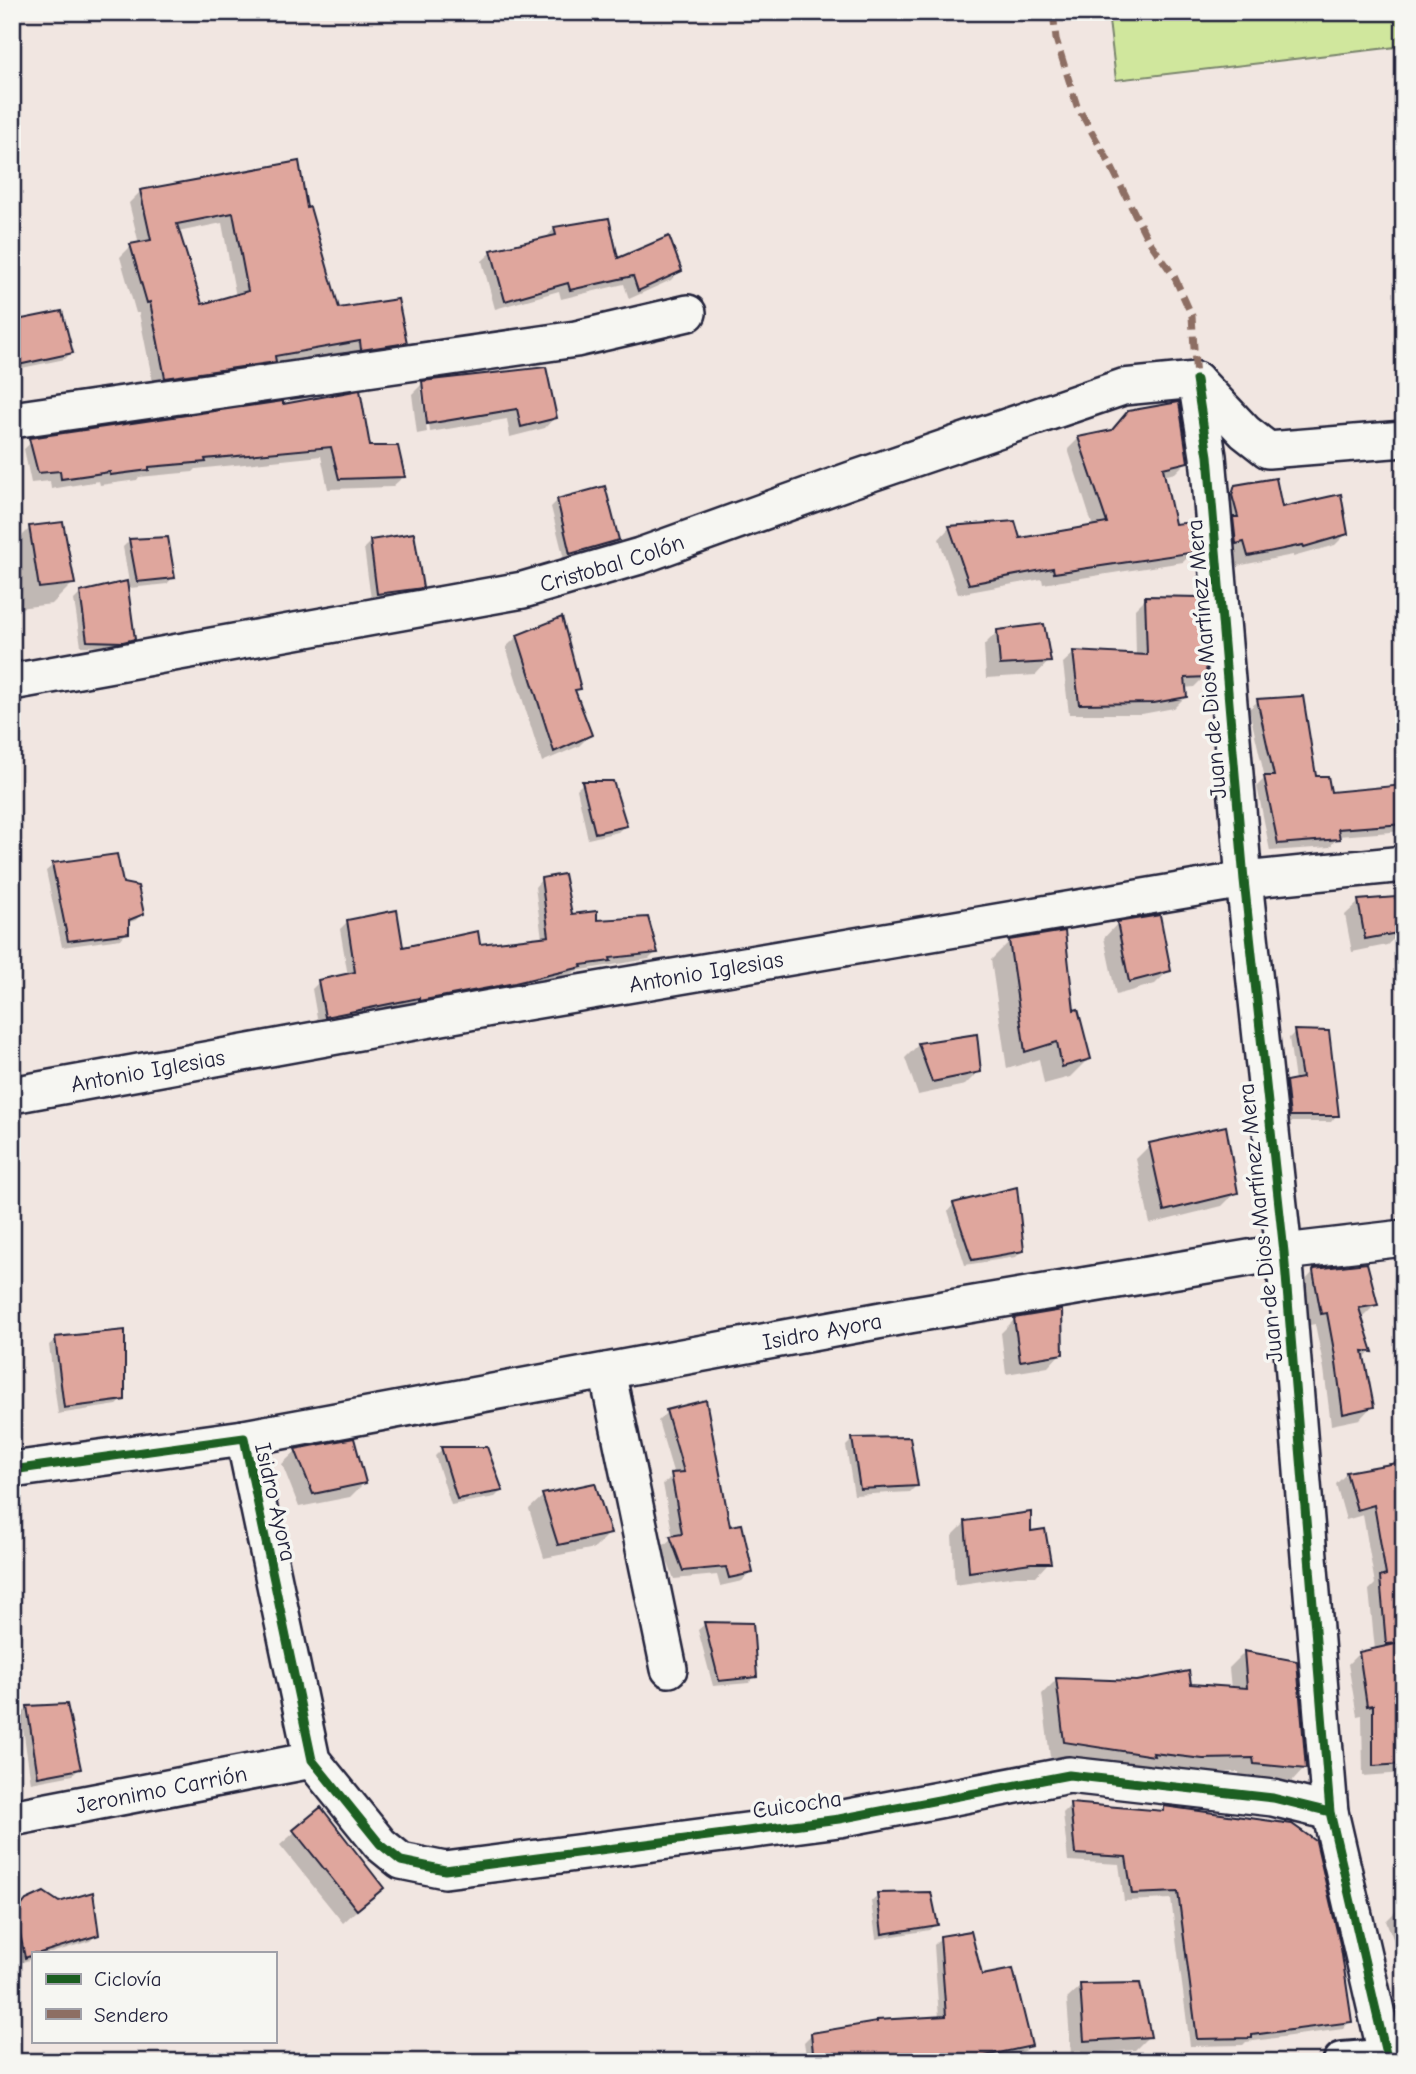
<svg xmlns="http://www.w3.org/2000/svg" width="1416" height="2074" font-family="'Comic Neue',sans-serif">
	<style>
		.green { fill: #d0e79d; stroke: #79846c; stroke-width: 2 }
		.shadow { fill: #0003; fill-rule: evenodd }
		.building { fill: #dfa69d; stroke: #22223b; stroke-width: 2; fill-rule: evenodd }
		.lines { fill: none; stroke-linecap: round; stroke-linejoin: round }
		.street-casing { stroke: #22223b; stroke-width: 40 }
		.secondary-casing { stroke: #22223b; stroke-width: 44 }
		.street { stroke: #f6f6f2; stroke-width: 35 }
		.secondary { stroke: #f6f6f2; stroke-width: 38 }
		.quiet { stroke: #8d6e63; stroke-width: 7; stroke-dasharray: 14 7; stroke-linecap: butt }
		.cycleway-casing { stroke: #f6f6f2; stroke-width: 13 }
		.cycleway { stroke: #1b5e20; stroke-width: 9 }
		.labels { text-anchor: middle; stroke-width: 7; stroke-linejoin: round; paint-order: stroke }
		.street-label { font-size: 23px; fill: #22223b; stroke: #f6f6f2 }
	</style>
	<rect width="100%" height="100%" fill="#f1e6e1"/>
	<filter id="ink" filterUnits="userSpaceOnUse"><feTurbulence type="fractalNoise" baseFrequency=".0143" numOctaves="2"/><feDisplacementMap in="SourceGraphic" scale="14" xChannelSelector="R" yChannelSelector="G"/><feConvolveMatrix kernelMatrix="1 2 1 2 8 2 1 2 1" color-interpolation-filters="sRGB"/></filter>
	<g filter="url(#ink)">
		<path class="green" d="M1108,12H1404V46L1116,80Z"/>
		<path class="shadow" d="M141,191L306,210L338,310L406,342L394,354L350,360L349,351L154,388L139,313H136L120,257L131,246L139,244L129,203ZM222,223L236,297L200,307L178,232Z
			M555,228L616,261L680,270L671,280L629,299L624,284L561,299L559,291L495,309L482,261L492,252L546,238Z
			M12,323L71,353L65,359L12,370Z
			M423,383L555,417L545,428L510,437L507,419L430,432L425,389H421L427,432L417,434L412,394Z
			M1079,438L1186,462L1175,473L1163,476L1174,526L1194,551L1183,562L1043,584L1042,579L958,594L939,539L950,527L1018,540L1093,527L1068,449Z
			M35,439L368,447L403,477L392,487L328,489L321,456L196,469L193,472L139,477L137,480L100,485L99,481L51,489L50,481L31,483L24,449Z
			M1236,487L1281,509L1346,534L1335,545L1293,557V555L1237,566L1225,498Z
			M558,500L617,539L611,546L564,559L551,507Z
			M30,528L73,583L52,604L18,608L12,568V546Z
			M130,540L173,577L167,584L130,588L123,547Z
			M371,541L421,587L415,593L371,599L364,548Z
			M81,593L133,639L127,645L115,647L81,646L74,600Z
			M1146,598L1205,676L1194,687L1184,688L1185,697L1174,708L1142,714H1069L1063,663L1074,653L1136,656L1135,609Z
			M998,631L1049,661L1036,675L986,678L984,645Z
			M518,636L579,688L574,693L590,735L579,746L542,762L506,647Z
			M1258,701L1314,778L1330,794L1404,787V831L1338,836L1330,847L1270,851L1257,786L1265,778L1249,709Z
			M583,783L625,825L618,832L588,839L577,789Z
			M53,865L122,885L142,913L136,920L127,923V932L121,939L62,947L46,871Z
			M542,879L570,916L596,922L656,952L649,959L575,971L573,973L506,989L413,1007L412,1004L318,1023L312,989L319,982L348,976L340,929L347,922L401,949L478,946L542,938L535,887Z
			M1359,902L1401,932L1387,945L1352,952L1345,915Z
			M1117,924L1169,970L1155,984L1116,995L1104,938Z
			M1009,942L1089,1058L1070,1077L1044,1084L1039,1059L1007,1069L991,960Z
			M1295,1032L1337,1115L1331,1122H1284L1280,1089L1287,1083L1295,1081L1289,1038Z
			M919,1044L979,1071L965,1085L918,1095L905,1058Z
			M1150,1145L1236,1192L1222,1206L1150,1224L1136,1159Z
			M954,1204L1023,1250L1016,1257L965,1265L948,1211Z
			M1315,1270L1376,1304L1364,1316L1360,1317L1371,1351L1363,1360L1372,1406L1360,1419L1331,1425L1324,1369L1315,1324L1310,1325L1303,1283Z
			M1015,1319L1061,1353L1048,1367L1006,1374L1001,1333Z
			M56,1339L124,1399L117,1405L58,1414L49,1345Z
			M667,1412L751,1572L742,1581L720,1586L717,1575L674,1579L662,1547L673,1537L663,1484L674,1475L658,1421Z
			M852,1440L916,1486L910,1492L854,1495L846,1446Z
			M442,1449H485L501,1491L495,1497L451,1505L435,1456Z
			M296,1451L364,1483L350,1497L299,1507L282,1464Z
			M1347,1473L1404,1486V1773L1363,1776L1362,1715L1357,1716L1348,1664L1359,1653L1375,1650L1369,1590L1375,1584L1363,1515L1346,1520L1336,1484Z
			M543,1496L609,1534L595,1548L544,1558L529,1509Z
			M965,1523L1030,1533L1049,1562L1036,1576H1016L955,1585L952,1536Z
			M705,1624L755,1676L749,1683L713,1686L698,1630Z
			M1244,1653L1304,1768L1290,1783L1239,1778V1772L1187,1773L1137,1771L1050,1757L1042,1694L1057,1679L1231,1689L1229,1668Z
			M65,1706L79,1769L73,1775L31,1783L21,1715L27,1708Z
			M1071,1805L1160,1812L1164,1808L1350,2021L1343,2029L1246,2042L1243,2045L1190,2046L1171,1899L1124,1901L1119,1864L1068,1861L1063,1813Z
			M320,1810L381,1888L343,1923L280,1845Z
			M878,1895L936,1924L929,1930L876,1939L871,1901Z
			M59,1904L97,1934L90,1941L51,1953H33V1959L19,1963L12,1930V1918L20,1908Z
			M1404,1909V1966L1386,1921L1397,1910Z
			M941,1938L980,1977L1030,2045L1023,2052L979,2062H807L804,2042L811,2035L939,2018L934,1945Z
			M1081,1986L1149,2036L1135,2050L1071,2054L1067,1999Z
			M499,2057L500,2062H452L453,2060Z"/>
		<path class="building" d="M299,161L307,208L310,207L339,308L398,299L407,343L361,350L360,341L275,356L276,362L165,378L150,302L147,303L130,244L151,240L140,190ZM233,213L248,291L202,304L177,224Z
			M609,218L618,258L669,236L682,271L638,291L633,276L570,290L568,283L505,301L491,250L556,235L554,227Z
			M62,311L73,353L18,365L12,337V321Z
			M546,367L557,418L521,427L517,409L427,424L422,381Z
			M360,390L370,446H398L405,477L339,479L331,447L205,459L206,462L149,467V470L110,475V472L61,479L60,471L38,473L29,438L283,401V404Z
			M1179,402L1188,462L1163,468L1175,524L1193,522L1196,552L1054,573L1053,568L969,584L949,526L1015,521L1020,538L1107,523L1078,437L1112,430L1128,411Z
			M1276,478L1282,507L1341,494L1348,534L1304,547L1303,545L1248,556L1244,542L1236,544L1233,517H1238L1232,495L1235,485Z
			M605,486L619,540L570,554L557,499Z
			M63,522L75,584L39,588L29,526Z
			M414,533L423,588L377,594L370,540Z
			M168,537L175,578L137,582L129,539Z
			M127,581L135,639L123,642L87,641L80,592Z
			M1145,596L1200,597L1207,677L1185,678L1187,697L1154,703L1079,704L1073,651L1147,655Z
			M562,617L581,689L575,690L592,735L554,752L517,635Z
			M1044,624L1051,662L1000,665L997,630Z
			M1303,696L1316,776H1328L1331,792L1404,785V824L1338,829L1340,839L1278,844L1264,776H1274L1257,699Z
			M582,781H613L627,826L595,833Z
			M117,854L123,883L138,886L144,914L129,920V933L68,941L52,863Z
			M564,874L572,914L597,911V920L648,917L658,953L610,958L611,961L581,965L582,967L515,983L419,1001V998L325,1017L318,980L355,972L347,920L397,910L403,947L478,931L480,944L549,936L541,878Z
			M1396,897L1403,932L1365,939L1358,900Z
			M1160,915L1171,971L1129,982L1117,922Z
			M1065,931L1074,1010L1078,1009L1091,1059L1062,1067L1057,1042L1025,1052L1009,940Z
			M1294,1030L1329,1031L1339,1116H1290L1286,1081L1302,1078Z
			M977,1034L981,1072L932,1082L918,1043Z
			M1226,1126L1238,1193L1164,1211L1149,1143Z
			M1017,1187L1024,1251L972,1260L953,1203Z
			M1367,1263L1378,1305L1359,1308L1373,1352L1363,1351L1374,1407L1343,1414L1335,1356L1327,1313L1321,1314L1313,1271L1314,1269Z
			M1062,1310L1063,1354L1020,1361L1014,1318Z
			M125,1330V1400L64,1408L55,1337Z
			M706,1400L730,1526L742,1524L753,1573L729,1578L726,1567L683,1571L670,1536L682,1534L671,1473L684,1472L666,1410Z
			M910,1437L918,1486L860,1489L852,1438Z
			M354,1438L366,1483L313,1494L295,1449Z
			M441,1447H487L503,1491L457,1499Z
			M1402,1462L1404,1475V1764L1373,1766V1705L1367,1706L1359,1652L1400,1643L1386,1644L1380,1577L1386,1575L1374,1505L1357,1510L1346,1472Z
			M595,1483L611,1534L558,1545L542,1494Z
			M1031,1512V1531L1045,1529L1051,1563H1031L969,1572L965,1521Z
			M704,1622L753,1623L757,1677L719,1681Z
			M1244,1651L1297,1661L1306,1769L1254,1764L1253,1758L1203,1759L1153,1753L1154,1756L1064,1742L1056,1678L1137,1681L1189,1671L1191,1684L1247,1688Z
			M67,1704L81,1769L38,1777L27,1706Z
			M1070,1803L1164,1811V1806L1292,1824L1316,1841L1341,1948L1352,2022L1252,2035V2038L1197,2039L1178,1892L1132,1894L1126,1857L1075,1854Z
			M321,1807L384,1888L357,1910L293,1830Z
			M44,1892L59,1902L93,1892L99,1935L40,1953H33V1955L25,1958L16,1913L26,1900Z
			M931,1892L938,1925L882,1934L877,1893Z
			M971,1931L982,1975L1013,1969L1032,2046L961,2061V2058L926,2062H814L811,2033L877,2022V2020L946,2016L940,1936Z
			M1140,1983L1151,2037L1084,2041L1080,1984Z"/>
		<g class="lines">
			<g class="street-casing">
				<g id="street">
					<path d="M1196,380L1208,456L1244,880L1284,1252L1330,1812L1387,2058"/>
					<path d="M1196,380L1245,432L1268,450L1404,439"/>
					<path d="M12,420L576,339L688,313"/>
					<path id="s1" d="M12,682L523,590L640,556L851,480L1123,387L1196,380"/>
					<path id="s2" d="M12,1095L491,1008L1244,880L1404,864"/>
					<path d="M607,1371L669,1669"/>
					<path id="s3" d="M244,1438L909,1315L1284,1252L1404,1238"/>
					<path d="M12,1470L244,1438L312,1760L380,1844L401,1861L445,1870L839,1819L1069,1775L1273,1798L1330,1812"/>
					<path id="s4" d="M12,1818L312,1760"/>
				</g>
			</g>
			<g class="secondary-casing">
				<path id="secondary" d="M1343,2062L1404,2057"/>
			</g>
			<use href="#street" class="street"/>
			<use href="#secondary" class="secondary"/>
			<path class="quiet" d="M1053,12L1056,39L1077,106L1109,162L1147,238L1174,276L1192,316L1196,380"/>
			<g class="cycleway-casing">
				<path id="cycleway" d="M1196,380L1208,456L1244,880L1284,1252L1330,1812L1387,2058
					M12,1470L244,1438L312,1760L380,1844L401,1861L445,1870L839,1819L1069,1775L1273,1798L1330,1812"/>
			</g>
			<use href="#cycleway" class="cycleway"/>
		</g>
	</g>
	<g class="labels">
		<g class="street-label">
			<text dy="8" stroke="none"><textPath href="#s1" startOffset="612">Cristobal Colón</textPath></text>
			<text transform="translate(1206 659) rotate(-95)" y="8">Juan de Dios Martínez Mera</text>
			<text dy="8" stroke="none"><textPath href="#s2" startOffset="705">Antonio Iglesias</textPath></text>
			<text dy="8" stroke="none"><textPath href="#s2" startOffset="138">Antonio Iglesias</textPath></text>
			<text transform="translate(1260 1223) rotate(-96)" y="8">Juan de Dios Martínez Mera</text>
			<text dy="8" stroke="none"><textPath href="#s3" startOffset="588">Isidro Ayora</textPath></text>
			<text transform="translate(276 1502) rotate(77)" y="8">Isidro Ayora</text>
			<text dy="8" stroke="none"><textPath href="#s4" startOffset="152">Jeronimo Carrión</textPath></text>
			<text transform="translate(797 1804) rotate(-8)" y="8">Cuicocha</text>
		</g>
	</g>
	<rect width="1416" height="2074" fill="none" stroke="#f6f6f2" stroke-width="42"/>
	<rect x="21" y="21" width="1374" height="2032" fill="none" stroke="#22223b" stroke-width="2.5" filter="url(#ink)"/>
	<rect x="32" y="1952" width="245" height="91" fill="#f6f6f2" stroke="#a1a1a9" stroke-width="2"/>
	<rect x="46" y="1974" width="35" height="10" fill="#1b5e20" stroke="#a1a1a9" stroke-width="2"/>
	<text x="94" y="1986" font-size="21" fill="#22223b">Ciclovía</text>
	<rect x="46" y="2009" width="35" height="10" fill="#8d6e63" stroke="#a1a1a9" stroke-width="2"/>
	<text x="94" y="2022" font-size="21" fill="#22223b">Sendero</text>
</svg>
